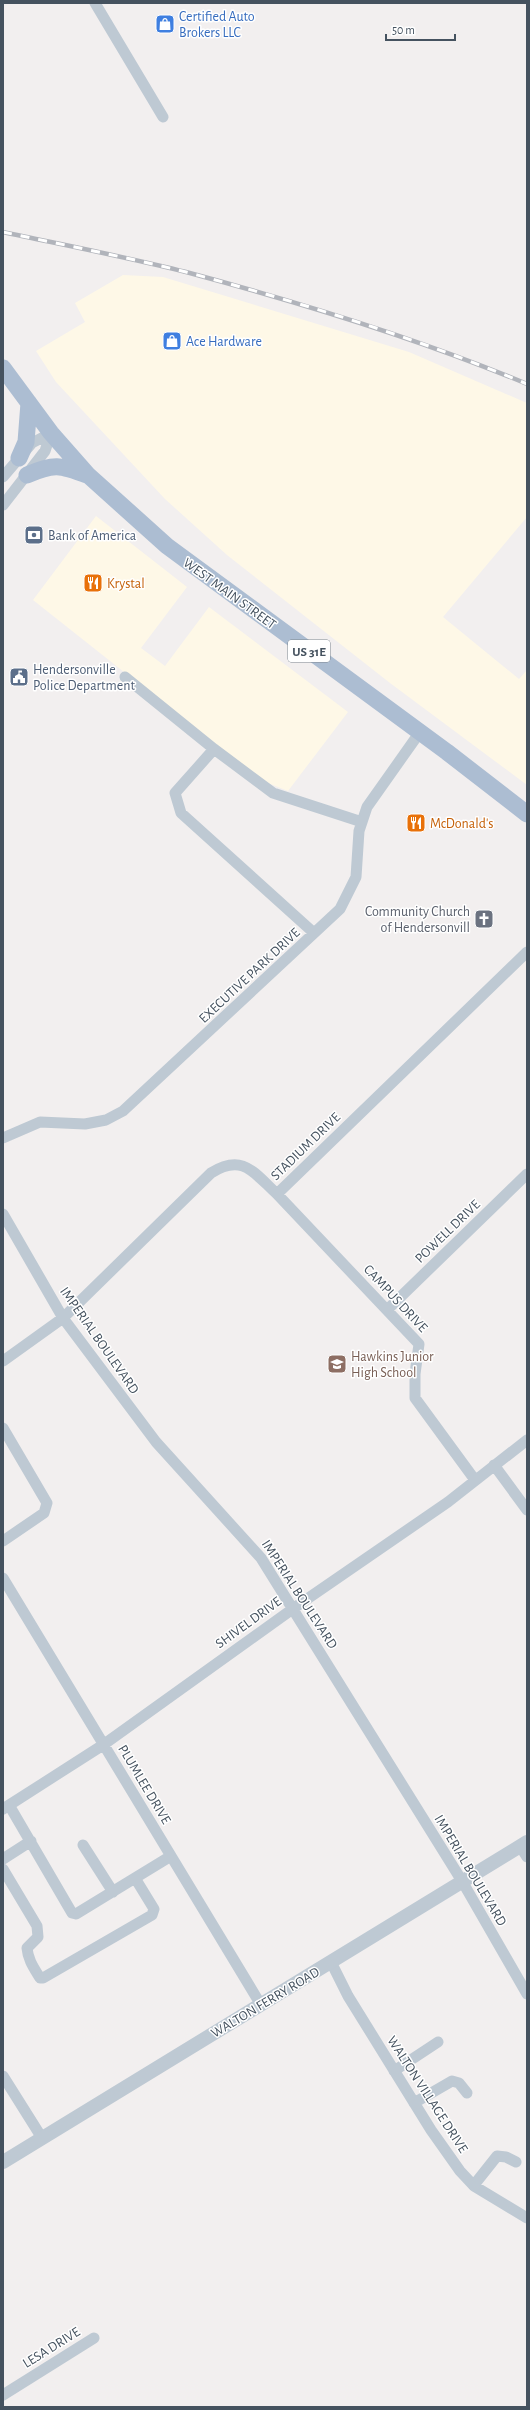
<svg xmlns="http://www.w3.org/2000/svg" width="530" height="2410" font-family="'Alegreya Sans',sans-serif">
	<style>
		.commercial { fill: #fef8e7 }
		.lines { fill: none; stroke-linecap: round; stroke-linejoin: round }
		.minor { stroke: #bec9d3; stroke-width: 11 }
		.tertiary { stroke: #bec9d3; stroke-width: 14 }
		.primary { stroke: #acbdd2; stroke-width: 17 }
		.rail-casing { stroke: #b1b4bb; stroke-width: 4.5 }
		.rail { stroke: #fff; stroke-width: 3; stroke-dasharray: 9; stroke-linecap: butt }
		.labels { text-anchor: middle; stroke-width: 3; stroke-linejoin: round; paint-order: stroke }
		.shield { fill: #fff; stroke: #7d868f; stroke-width: 1 }
		.shield-label { font-size: 13px; font-weight: bold; fill: #45525f }
		.shop-label { font-size: 14px; fill: #366cbe; stroke: #fff; text-anchor: start }
		.service-label { font-size: 14px; fill: #4e5e75; stroke: #fff; text-anchor: start }
		.food-label { font-size: 14px; fill: #c56008; stroke: #fff; text-anchor: start }
		.street-label { font-size: 14px; fill: #45525f; stroke: #fff }
		.worship-label { font-size: 14px; fill: #5b616d; stroke: #fff; text-anchor: end }
		.education-label { font-size: 14px; fill: #785e54; stroke: #fff; text-anchor: start }
	</style>
	<rect width="100%" height="100%" fill="#f2efef"/>
	<path class="commercial" d="M123,275L163,277L409,352L527,403V517L443,617L519,679L527,670V785L390,683L227,555L165,499L56,382L36,351L85,322L75,303Z
		M96,516L187,587L141,648L165,666L209,607L348,712L288,791L268,783L225,752L33,600Z"/>
	<g class="lines">
		<path class="minor" d="M95,3L163,117
			M3,477L32,443L51,433
			M3,505L45,451L51,433
			M125,677L214,749L273,793L362,822
			M214,749L175,793L181,813L314,933
			M3,1138L40,1122L85,1124L106,1120L123,1111L340,909L356,877L359,831L367,807L420,732
			M277,1194L527,952
			M3,1214L63,1318L156,1442L261,1558L462,1881L527,1994
			M388,1309L527,1174
			M3,1361L63,1318L211,1173C243,1153 254,1173 277,1194L419,1344L415,1374V1398L475,1480
			M3,1428L47,1503L44,1513L3,1541
			M494,1465L527,1510
			M3,1578L261,2005
			M9,1805L72,1913L76,1914L171,1856
			M3,1809L103,1745L294,1608L448,1502L527,1440
			M83,1845L113,1892
			M520,1846L527,1857
			M3,1859L31,1841
			M3,1869L37,1926L38,1937L27,1948C28,1960 34,1968 40,1978H43L152,1915L154,1909L135,1878
			M331,1962L348,1996L431,2130L460,2171L474,2186L527,2218
			M394,2071L438,2042
			M3,2076L42,2138
			M414,2103L452,2081L459,2083L467,2093
			M474,2185L497,2156L506,2157L516,2162
			M3,2395L94,2338"/>
		<path class="tertiary" d="M3,2162L527,1842"/>
		<path class="primary" d="M3,368L51,433L88,475L167,546L447,752L527,814
			M19,458L26,442L29,403
			M27,475C54,463 60,465 87,475"/>
		<g class="rail-casing">
			<path id="rail" d="M3,232C64,245 126,257 186,272C302,303 417,338 527,384"/>
		</g>
		<use href="#rail" class="rail"/>
	</g>
	<defs>
		<g id="shop-square" transform="scale(1)"><rect x="-9" y="-9" width="18" height="18" rx="4" fill="#3f7fe0" stroke="#fff"/><path d="M-5-2.5h2.3a2.7 3.5 0 0 1 5.4 0H5L5.5 6h-11ZM-1.5-2.5h3a1.5 2.3 0 0 0-3 0Z" fill="#fff"/></g>
		<g id="bank-square" transform="scale(1)"><rect x="-9" y="-9" width="18" height="18" rx="4" fill="#5c6f8a" stroke="#fff"/><path d="M-6-4H6V4H-6ZM0-2.3a2.3 2.3 0 1 0 0 4.6a2.3 2.3 0 1 0 0-4.6Z" fill="#fff"/></g>
		<g id="restaurant-square" transform="scale(1)"><rect x="-9" y="-9" width="18" height="18" rx="4" fill="#e8710a" stroke="#fff"/><path d="M-5-6h1v4h1v-4h1v4h1v-4h1v5L-1.5 .5V6h-2V.5L-5-1ZM5-6V6H3V1.5H1.5Q1.5-4 5-6Z" fill="#fff"/></g>
		<g id="civic-square" transform="scale(1)"><rect x="-9" y="-9" width="18" height="18" rx="4" fill="#5c6f8a" stroke="#fff"/><path d="M-.6-6.5H3V-4.5H.6V-3L4-1V1h2V6H-6V1h2V-1L-.6-3ZM-1.2 2.5V6h2.4V2.5Z" fill="#fff"/></g>
		<g id="church-square" transform="scale(1)"><rect x="-9" y="-9" width="18" height="18" rx="4" fill="#6b7280" stroke="#fff"/><path d="M-1.2-6h2.4v3.5h3.3v2.4h-3.3V6h-2.4V-.1h-3.3v-2.4h3.3Z" fill="#fff"/></g>
		<g id="school-square" transform="scale(1)"><rect x="-9" y="-9" width="18" height="18" rx="4" fill="#8d6e63" stroke="#fff"/><path d="M0-5L7-2L0 1L-7-2ZM-4 1L0 2.5L4 1V4Q0 6-4 4Z" fill="#fff"/></g>
	</defs>
	<g fill-rule="evenodd">
		<use href="#shop-square" x="165" y="24"/>
		<use href="#shop-square" x="172" y="341"/>
		<use href="#bank-square" x="34" y="535"/>
		<use href="#restaurant-square" x="93" y="583"/>
		<use href="#civic-square" x="19" y="677"/>
		<use href="#restaurant-square" x="416" y="823"/>
		<use href="#church-square" x="484" y="919"/>
		<use href="#school-square" x="337" y="1364"/>
	</g>
	<g class="labels">
		<rect class="shield" x="288" y="640" width="42" height="22" rx="3"/>
		<g class="shield-label">
			<text x="309" y="656">US 31E</text>
		</g>
		<g class="shop-label">
			<text x="179" y="21">Certified Auto<tspan x="179" dy="16">Brokers LLC</tspan></text>
			<text x="186" y="346">Ace Hardware</text>
		</g>
		<g class="service-label">
			<text x="48" y="540">Bank of America</text>
			<text x="33" y="674">Hendersonville<tspan x="33" dy="16">Police Department</tspan></text>
		</g>
		<g class="food-label">
			<text x="107" y="588">Krystal</text>
			<text x="430" y="828">McDonald's</text>
		</g>
		<g class="street-label">
			<text transform="translate(230 593) rotate(36)" y="5">WEST MAIN STREET</text>
			<text transform="translate(249 975) rotate(-43)" y="5">EXECUTIVE PARK DRIVE</text>
			<text transform="translate(305 1146) rotate(-44)" y="5">STADIUM DRIVE</text>
			<text transform="translate(447 1231) rotate(-44)" y="5">POWELL DRIVE</text>
			<text transform="translate(396 1298) rotate(47)" y="5">CAMPUS DRIVE</text>
			<text transform="translate(100 1340) rotate(55)" y="5">IMPERIAL BOULEVARD</text>
			<text transform="translate(300 1594) rotate(57)" y="5">IMPERIAL BOULEVARD</text>
			<text transform="translate(248 1622) rotate(-36)" y="5">SHIVEL DRIVE</text>
			<text transform="translate(145 1784) rotate(59)" y="5">PLUMLEE DRIVE</text>
			<text transform="translate(471 1870) rotate(59)" y="5">IMPERIAL BOULEVARD</text>
			<text transform="translate(265 2002) rotate(-31)" y="5">WALTON FERRY ROAD</text>
			<text transform="translate(428 2094) rotate(57)" y="5">WALTON VILLAGE DRIVE</text>
			<text transform="translate(51 2347) rotate(-32)" y="5">LESA DRIVE</text>
		</g>
		<g class="worship-label">
			<text x="470" y="916">Community Church<tspan x="470" dy="16">of Hendersonvill</tspan></text>
		</g>
		<g class="education-label">
			<text x="351" y="1361">Hawkins Junior<tspan x="351" dy="16">High School</tspan></text>
		</g>
	</g>
	<rect width="530" height="2410" fill="none" stroke="#45525f" stroke-width="8"/>
	<path d="M386 34v6h69v-6" fill="none" stroke="#45525f" stroke-width="2"/>
	<text x="392" y="34" font-size="12" fill="#45525f" stroke="#ffffff" stroke-width="3" paint-order="stroke">50 m</text>
</svg>
